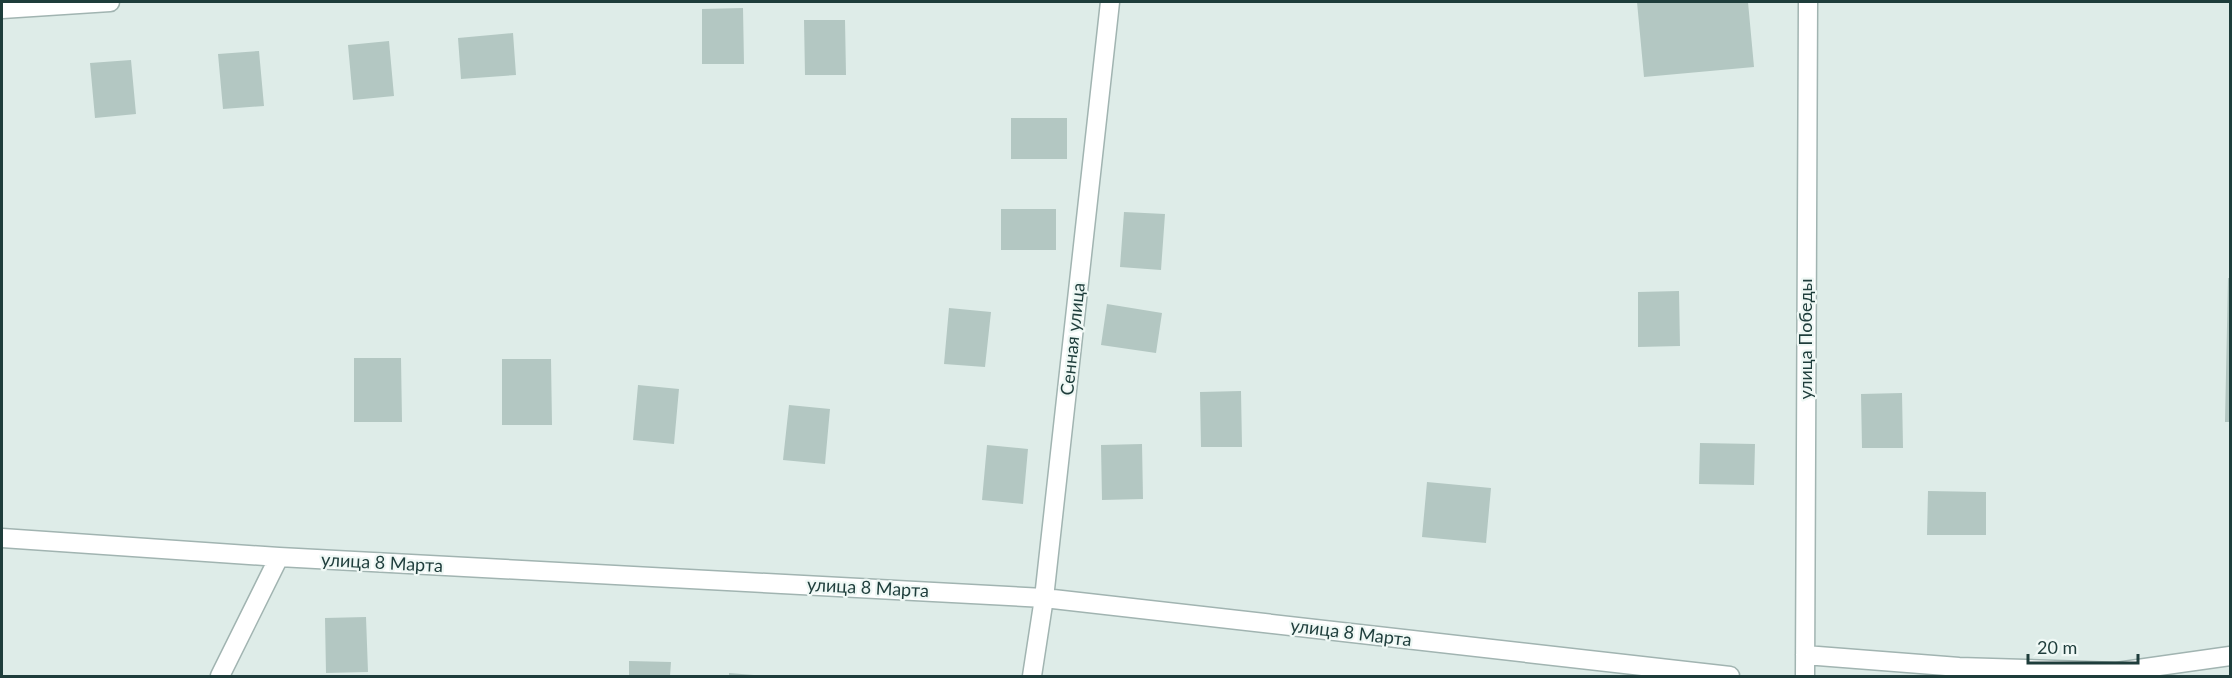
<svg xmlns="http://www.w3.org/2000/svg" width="2232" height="678" font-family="Lato,sans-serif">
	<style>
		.building { fill: #b3c7c2 }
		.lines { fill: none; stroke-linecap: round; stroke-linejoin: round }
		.minor-casing { stroke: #a1b4b1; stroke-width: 21 }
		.minor { stroke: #fff; stroke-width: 18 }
		.labels { text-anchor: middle; stroke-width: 4.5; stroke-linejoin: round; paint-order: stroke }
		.street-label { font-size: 18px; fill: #1e3d3b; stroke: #eff8f5 }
	</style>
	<rect width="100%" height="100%" fill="#deece8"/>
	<path class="building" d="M1637,2H1748L1754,67L1644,77Z
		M743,8L744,64H702V9Z
		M804,20H845L846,75H805Z
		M513,33L516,75L461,79L458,38Z
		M389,41L394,96L353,100L348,45Z
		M259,51L264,106L223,109L218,54Z
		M131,60L136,114L95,118L90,63Z
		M1011,118H1067V159H1011Z
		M1001,209H1056V250H1001Z
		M1124,212L1165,214L1161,270L1120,267Z
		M2228,278H2230V422H2225Z
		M1679,291L1680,346L1638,347V292Z
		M1107,304L1162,313L1156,353L1101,345Z
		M949,308L991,312L985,367L944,364Z
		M354,358H401L402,422H354Z
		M502,359H551L552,425H502Z
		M638,385L679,389L674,444L633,440Z
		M1241,391L1242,447H1201L1200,392Z
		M1902,393L1903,448H1862L1861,394Z
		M789,405L830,409L825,464L783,460Z
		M1700,443L1755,444L1754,485L1699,484Z
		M1142,444L1143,499L1102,500L1101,445Z
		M987,445L1028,449L1023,504L982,500Z
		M1427,482L1491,488L1486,543L1422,537Z
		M1928,491L1986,492V535H1927Z
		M366,617L368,672L326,673L325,618Z
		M629,661L671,662L670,676H629Z
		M729,673L754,675V676H729Z"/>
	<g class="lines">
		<g class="minor-casing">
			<path id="minor" d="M2,9L110,2
				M2,538L279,557L1044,598L1730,676
				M1805,655L1959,667L2117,672L2230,656
				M220,676L279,557
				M1032,676L1044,598L1110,2
				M1805,676L1808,2"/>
		</g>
		<use href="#minor" class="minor"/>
	</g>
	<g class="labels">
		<g class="street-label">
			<text transform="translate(1073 339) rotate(-84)" y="6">Сенная улица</text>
			<text transform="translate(1806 339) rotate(-90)" y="6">улица Победы</text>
			<text transform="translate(382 563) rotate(3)" y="6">улица 8 Марта</text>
			<text transform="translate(868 588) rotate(3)" y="6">улица 8 Марта</text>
			<text transform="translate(1351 633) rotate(7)" y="6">улица 8 Марта</text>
		</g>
	</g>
	<rect width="2232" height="678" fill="none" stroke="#1e3d3b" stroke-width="6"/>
	<path d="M2028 654v9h110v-9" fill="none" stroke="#1e3d3b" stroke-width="3"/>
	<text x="2037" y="654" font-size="18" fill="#1e3d3b" stroke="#eff8f5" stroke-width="4.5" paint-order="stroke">20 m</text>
</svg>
